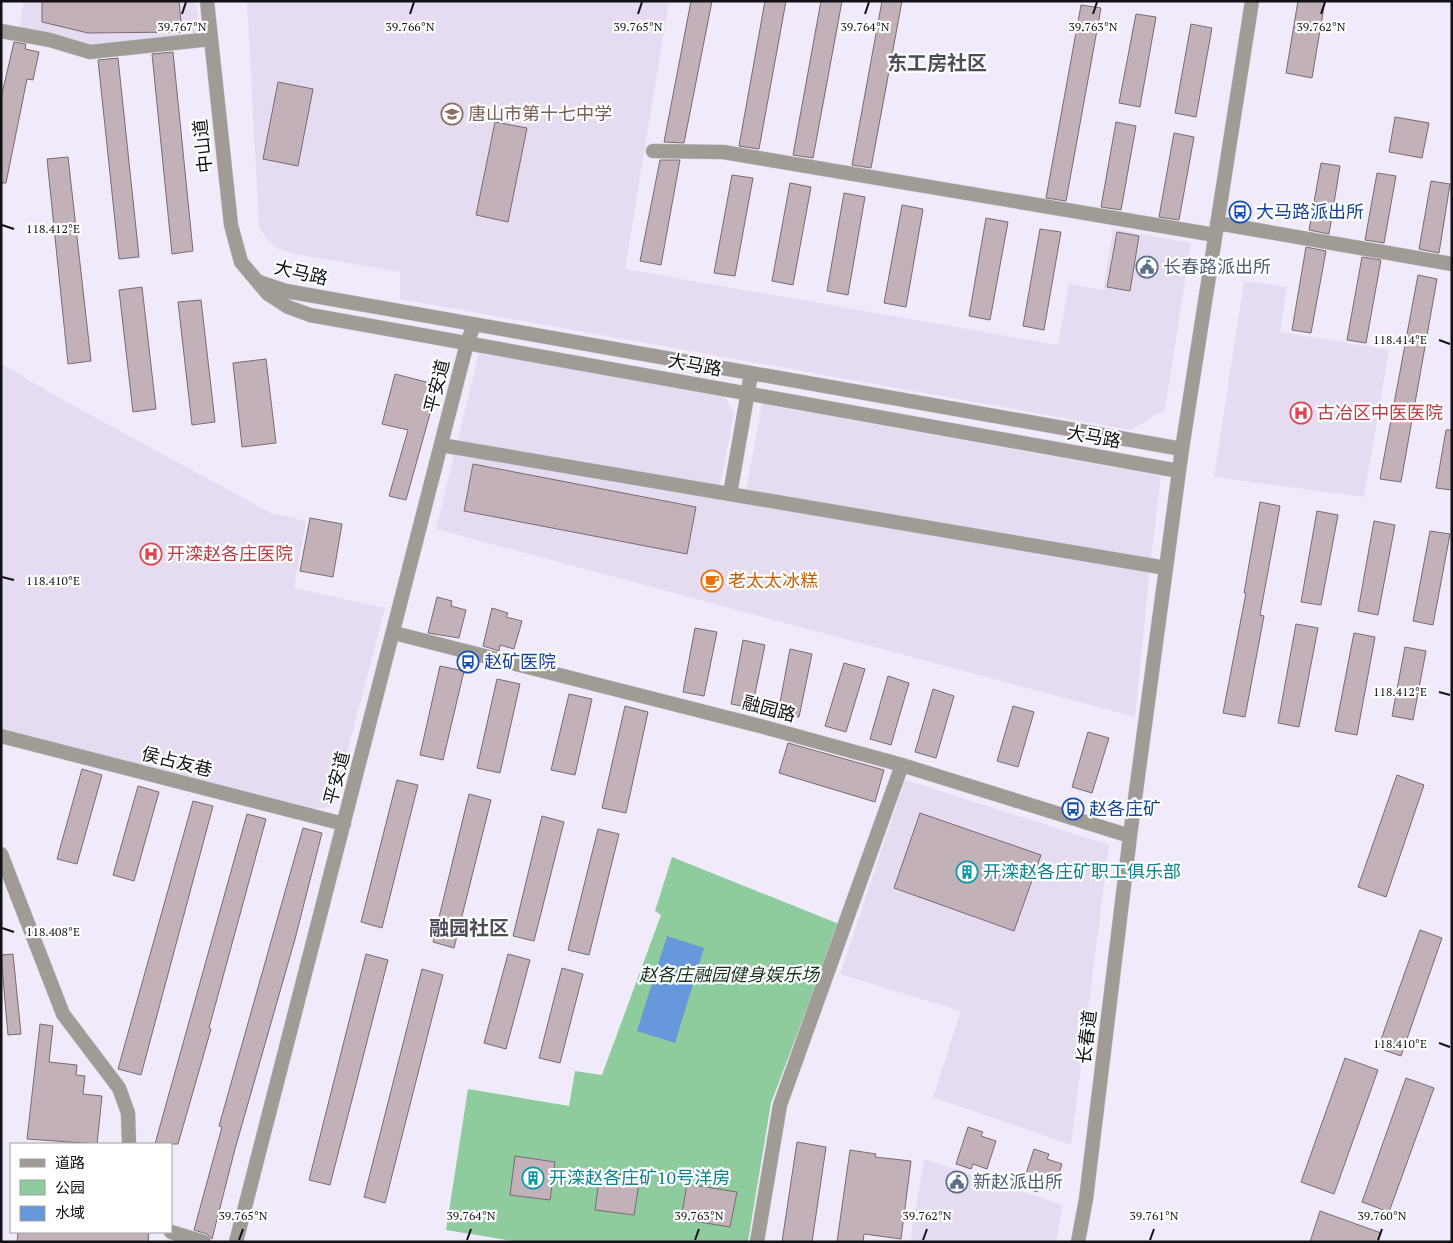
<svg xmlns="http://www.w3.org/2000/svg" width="1453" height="1243" font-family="'PT Serif','Noto Sans SC',serif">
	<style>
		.built { fill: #e5dcf2 }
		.green { fill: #8ecc9e }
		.water { fill: #6698db }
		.building { fill: #c2b1b9; stroke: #7a6a71 }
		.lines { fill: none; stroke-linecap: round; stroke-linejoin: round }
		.minor-casing { stroke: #cdc7d6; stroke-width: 15 }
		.minor { stroke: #a19b96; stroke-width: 14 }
		.ticks { fill: none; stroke: #131116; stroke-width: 2 }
		.labels { text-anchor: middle; stroke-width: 4.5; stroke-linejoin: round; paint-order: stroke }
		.education-label { font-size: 18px; fill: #785e54; stroke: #fff; text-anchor: start }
		.street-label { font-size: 18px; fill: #131116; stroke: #fff }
		.transit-label { font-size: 18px; fill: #164399; stroke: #fff; text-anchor: start }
		.service-label { font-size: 18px; fill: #4e5e75; stroke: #fff; text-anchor: start }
		.health-label { font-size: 18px; fill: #be3a42; stroke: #fff; text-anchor: start }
		.food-label { font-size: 18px; fill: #c56008; stroke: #fff; text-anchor: start }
		.culture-label { font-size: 18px; fill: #0d838f; stroke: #fff; text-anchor: start }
		.park-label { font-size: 18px; font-style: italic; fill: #12341d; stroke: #fff }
		.quarter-label { font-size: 20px; font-weight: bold; fill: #504b59; stroke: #fff }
		.ticks-label { font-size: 12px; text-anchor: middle; fill: #131116; stroke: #fff; stroke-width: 4.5; stroke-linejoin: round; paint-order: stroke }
	</style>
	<rect width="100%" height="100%" fill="#f0eafa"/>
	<path class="built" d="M24,1H196L200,33L87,48L19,33Z
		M247,1H669L625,269L1058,345L1069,284L1103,290L1113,229L1191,243L1165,409L1131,430L400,299V272L294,254L276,248L265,237L259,227Z
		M1244,281L1287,287L1280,332L1389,350L1364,497L1214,477Z
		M479,353L724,396L734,413L719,491L745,496L762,404L1161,476L1150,567L1135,717L436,529Z
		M1,363L52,394L271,513L306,521L294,588L385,608L333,806L318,809L1,730Z
		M905,780L1109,845L1071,1145L933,1097L961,1011L840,974Z
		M924,1159L1063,1205L1056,1242H910Z"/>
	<path class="green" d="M672,857L839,924L771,1103L748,1242H520L446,1230L468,1089L569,1106L575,1071L602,1075L661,915L655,911Z"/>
	<path class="water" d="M667,936L704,948L675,1043L637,1031Z"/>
	<path class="building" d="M42,1H179L182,32L88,33L42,22Z
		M691,1H712L684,143L664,142Z
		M765,1H786L759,149L739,146Z
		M821,1H842L813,158L793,155Z
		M882,1H902L871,168L852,165Z
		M1298,1H1325L1312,78L1286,73Z
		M1081,5L1101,8L1066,201L1046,198Z
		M1136,14L1156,17L1140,107L1119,103Z
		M1191,24L1212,28L1196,117L1175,113Z
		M14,42L26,44L25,49L39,52L33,80L27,79L6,183H1V98Z
		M173,52L193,251L172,254L152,54Z
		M118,58L139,257L119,259L98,60Z
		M278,82L313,89L298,166L263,159Z
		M1395,117L1429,123L1422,158L1389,152Z
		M495,122L527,128L508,222L476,215Z
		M1116,122L1136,126L1121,210L1101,207Z
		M1174,133L1194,137L1179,220L1159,217Z
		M68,157L91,361L68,364L47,159Z
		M660,160H680L661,265L640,261Z
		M1321,163L1340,166L1329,234L1309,230Z
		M1377,173L1396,176L1384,243L1365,240Z
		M732,175L753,178L735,276L714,273Z
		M1431,181L1450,184L1439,253L1419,249Z
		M790,183L811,187L793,285L772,281Z
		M844,193L865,197L848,295L827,291Z
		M902,205L923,209L906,307L884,303Z
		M986,218L1008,222L990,320L969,316Z
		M1040,229L1061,232L1044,330L1023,326Z
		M1117,232L1139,236L1130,291L1107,287Z
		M1306,247L1326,251L1311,333L1292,330Z
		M1362,257L1381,260L1366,343L1347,340Z
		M1418,275L1437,279L1401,482L1380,479Z
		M142,287L156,409L133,412L119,290Z
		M201,300L215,422L192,425L178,302Z
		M266,359L276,443L242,447L233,363Z
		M395,374L438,385L406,500L389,496L408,430L382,424Z
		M1446,430H1452V490L1436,488Z
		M473,464L696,507L687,554L464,511Z
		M1260,502L1280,506L1260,615L1264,616L1245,717L1223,713L1246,593H1244Z
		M1317,511L1338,515L1321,605L1301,602Z
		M310,518L342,524L333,577L300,571Z
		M1374,521L1395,525L1378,615L1358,611Z
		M1430,531L1450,534L1433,625L1413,621Z
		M437,597L452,601L451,606L466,610L459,638L428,633Z
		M492,608L508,613L506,617L522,621L514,649L500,645L499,651L483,646Z
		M1296,624L1318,628L1299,727L1278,723Z
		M695,628L717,632L704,696L683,692Z
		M1354,633L1375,637L1357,735L1335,731Z
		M743,640L765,645L752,708L731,704Z
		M1405,647L1426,651L1413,720L1392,716Z
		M790,649L812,654L799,717L778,713Z
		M844,663L865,669L846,732L825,726Z
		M440,666L464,671L443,760L420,755Z
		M888,676L909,683L891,745L870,739Z
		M497,679L520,684L500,773L477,768Z
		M933,689L954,696L936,758L915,752Z
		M569,694L592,699L575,775L551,770Z
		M625,706L648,712L626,813L602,808Z
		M1013,706L1034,712L1018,767L997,761Z
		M1088,732L1109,738L1092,793L1072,787Z
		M788,743L884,770L875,802L779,773Z
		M82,769L102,775L77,864L57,859Z
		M1397,775L1424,785L1386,897L1358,887Z
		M397,780L418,785L382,928L361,922Z
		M138,786L159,792L134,881L113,875Z
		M469,794L491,800L454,948L433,942Z
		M193,801L213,806L141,1075L118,1069Z
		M920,813L1041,855L1014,931L894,888Z
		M247,814L266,819L209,1028L211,1029L178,1144H155Z
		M542,816L564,822L534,941L513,936Z
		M303,828L322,833L295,939L235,1149L212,1239L207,1234L194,1230L222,1127L219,1126Z
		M598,829L619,834L589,955L568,950Z
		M1420,930L1442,938L1401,1056L1378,1048Z
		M13,954L21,1034L8,1035L1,955Z
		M366,954L388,960L330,1185L309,1180Z
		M508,954L530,960L506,1049L484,1043Z
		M562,968L583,974L560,1063L539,1058Z
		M422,969L443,975L385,1203L364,1197Z
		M40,1024L53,1026L49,1062L77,1065L76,1075L85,1076L83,1094L102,1096L97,1144L27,1139Z
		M1345,1058L1378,1070L1334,1194L1301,1182Z
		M1406,1078L1434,1088L1389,1212L1362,1202Z
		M968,1127L983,1132L981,1136L996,1141L987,1169L973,1164L971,1169L956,1164Z
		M797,1142L826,1147L812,1242H782Z
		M1034,1149L1049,1154L1047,1159L1062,1164L1053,1191L1039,1186L1037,1192L1022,1186Z
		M850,1150L876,1154L875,1157L911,1161L901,1239L864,1234L863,1242H837Z
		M515,1156L555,1162L550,1200L510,1195Z
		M600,1172L640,1177L634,1215L595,1210Z
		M687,1184L737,1192L730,1227L681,1219Z
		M1320,1211L1381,1233L1378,1242H1310Z
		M18,1232H149L148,1242H17Z"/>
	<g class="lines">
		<g class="minor-casing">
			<path id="minor" d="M207,1L231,225L241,262L268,294L288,307L310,315L1179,471
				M1,31L50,40L90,52L211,39
				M653,151L723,152L1215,235
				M1217,223L1452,264
				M257,281L286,291L1182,449
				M441,445L1166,568
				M730,494L751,374
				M394,633L760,726L902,765L1130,836
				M1,736L344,824
				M1,854L63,1014L119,1088L128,1113L129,1144
				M171,1232L204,1242
				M236,1242L467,343L474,325
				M757,1242L780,1105L902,765
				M1078,1242L1086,1199L1130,836L1182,449L1252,1"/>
		</g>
		<use href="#minor" class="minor"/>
	</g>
	<path class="ticks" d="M182,14L186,2M410,14L414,2M638,14L642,2M865,14L869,2M1093,14L1097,2M1321,14L1325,2M2,225L14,229M1439,340L1450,344M2,577L14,580M1439,692L1450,695M2,928L14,932M1439,1043L1450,1047M239,1240L243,1229M467,1240L471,1229M695,1240L699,1229M923,1240L927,1229M1150,1240L1154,1229M1378,1240L1382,1229"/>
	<defs>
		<g id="school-ring" transform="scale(1.125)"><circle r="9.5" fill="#fff" stroke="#8d6e63" stroke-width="1.5"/><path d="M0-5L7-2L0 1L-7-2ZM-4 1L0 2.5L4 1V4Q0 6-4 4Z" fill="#8d6e63"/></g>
		<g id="bus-ring" transform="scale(1.125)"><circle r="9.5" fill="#fff" stroke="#1a4fb4" stroke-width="1.5"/><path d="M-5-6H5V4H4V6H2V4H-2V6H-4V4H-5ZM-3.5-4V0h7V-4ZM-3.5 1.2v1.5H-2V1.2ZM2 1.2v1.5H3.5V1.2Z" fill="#1a4fb4"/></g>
		<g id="civic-ring" transform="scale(1.125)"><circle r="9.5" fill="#fff" stroke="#5c6f8a" stroke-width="1.5"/><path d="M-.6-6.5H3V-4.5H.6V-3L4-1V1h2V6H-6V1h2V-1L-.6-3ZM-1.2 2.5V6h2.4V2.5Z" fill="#5c6f8a"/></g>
		<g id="hospital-ring" transform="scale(1.125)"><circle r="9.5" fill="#fff" stroke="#e0444e" stroke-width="1.5"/><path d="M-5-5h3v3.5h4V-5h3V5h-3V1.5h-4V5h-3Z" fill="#e0444e"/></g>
		<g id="cafe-ring" transform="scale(1.125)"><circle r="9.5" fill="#fff" stroke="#e8710a" stroke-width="1.5"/><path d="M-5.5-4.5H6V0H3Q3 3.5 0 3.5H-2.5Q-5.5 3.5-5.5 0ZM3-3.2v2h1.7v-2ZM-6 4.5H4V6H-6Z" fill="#e8710a"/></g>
		<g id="building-ring" transform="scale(1.125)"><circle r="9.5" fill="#fff" stroke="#0f9aa8" stroke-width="1.5"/><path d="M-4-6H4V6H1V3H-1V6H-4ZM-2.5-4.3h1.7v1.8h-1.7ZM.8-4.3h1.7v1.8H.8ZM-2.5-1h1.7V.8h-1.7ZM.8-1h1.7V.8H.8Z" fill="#0f9aa8"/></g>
	</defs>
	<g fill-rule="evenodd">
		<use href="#school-ring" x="452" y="114"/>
		<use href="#bus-ring" x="1240" y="212"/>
		<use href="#civic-ring" x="1147" y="267"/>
		<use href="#hospital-ring" x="1301" y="413"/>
		<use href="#hospital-ring" x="151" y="554"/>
		<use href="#cafe-ring" x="712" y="581"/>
		<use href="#bus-ring" x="468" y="662"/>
		<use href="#bus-ring" x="1073" y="809"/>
		<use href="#building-ring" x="967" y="872"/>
		<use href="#building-ring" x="533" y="1178"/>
		<use href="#civic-ring" x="957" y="1182"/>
	</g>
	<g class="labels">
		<g class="education-label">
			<text x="468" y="120">唐山市第十七中学</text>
		</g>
		<g class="street-label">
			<text transform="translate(203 146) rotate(-96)" y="6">中山道</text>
			<text transform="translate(301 273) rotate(13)" y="6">大马路</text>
			<text transform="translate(695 365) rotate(10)" y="6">大马路</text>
			<text transform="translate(437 386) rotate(-76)" y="6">平安道</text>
			<text transform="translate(1094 437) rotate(10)" y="6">大马路</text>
			<text transform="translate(769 709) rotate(15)" y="6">融园路</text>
			<text transform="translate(177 762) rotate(14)" y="6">侯占友巷</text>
			<text transform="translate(337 778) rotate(-75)" y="6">平安道</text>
			<text transform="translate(1087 1037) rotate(-83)" y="6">长春道</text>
		</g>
		<g class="transit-label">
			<text x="1256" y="218">大马路派出所</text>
			<text x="484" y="668">赵矿医院</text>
			<text x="1089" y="815">赵各庄矿</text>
		</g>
		<g class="service-label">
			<text x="1163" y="273">长春路派出所</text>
			<text x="973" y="1188">新赵派出所</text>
		</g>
		<g class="health-label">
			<text x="1317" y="419">古冶区中医医院</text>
			<text x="167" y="560">开滦赵各庄医院</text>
		</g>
		<g class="food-label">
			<text x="728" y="587">老太太冰糕</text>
		</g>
		<g class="culture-label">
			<text x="983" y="878">开滦赵各庄矿职工俱乐部</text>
			<text x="549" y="1184">开滦赵各庄矿10号洋房</text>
		</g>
		<g class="park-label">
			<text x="729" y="981">赵各庄融园健身娱乐场</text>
		</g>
		<g class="quarter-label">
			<text x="937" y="70">东工房社区</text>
			<text x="469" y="935">融园社区</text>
		</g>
	</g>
	<g class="ticks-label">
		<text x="182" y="31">39.767°N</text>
		<text x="410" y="31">39.766°N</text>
		<text x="638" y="31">39.765°N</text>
		<text x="865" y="31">39.764°N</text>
		<text x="1093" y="31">39.763°N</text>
		<text x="1321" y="31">39.762°N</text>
		<text x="53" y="233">118.412°E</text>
		<text x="1400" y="344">118.414°E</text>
		<text x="53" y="585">118.410°E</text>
		<text x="1400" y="696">118.412°E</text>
		<text x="53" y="936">118.408°E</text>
		<text x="1400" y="1048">118.410°E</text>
		<text x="243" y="1220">39.765°N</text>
		<text x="471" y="1220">39.764°N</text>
		<text x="699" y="1220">39.763°N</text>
		<text x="927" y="1220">39.762°N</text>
		<text x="1154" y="1220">39.761°N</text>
		<text x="1382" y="1220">39.760°N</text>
	</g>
	<rect width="1453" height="1243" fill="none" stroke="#131116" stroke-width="5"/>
	<rect x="10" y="1143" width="162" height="90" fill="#ffffff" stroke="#a1a0a2"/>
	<rect x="20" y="1159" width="25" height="8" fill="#a19b96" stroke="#a1a0a2"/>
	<text x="55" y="1168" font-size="15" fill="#131116">道路</text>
	<rect x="20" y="1180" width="25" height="15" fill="#8ecc9e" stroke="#a1a0a2"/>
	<text x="55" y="1193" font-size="15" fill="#131116">公园</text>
	<rect x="20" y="1206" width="25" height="15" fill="#6698db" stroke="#a1a0a2"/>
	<text x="55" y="1218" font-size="15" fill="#131116">水域</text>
</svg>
